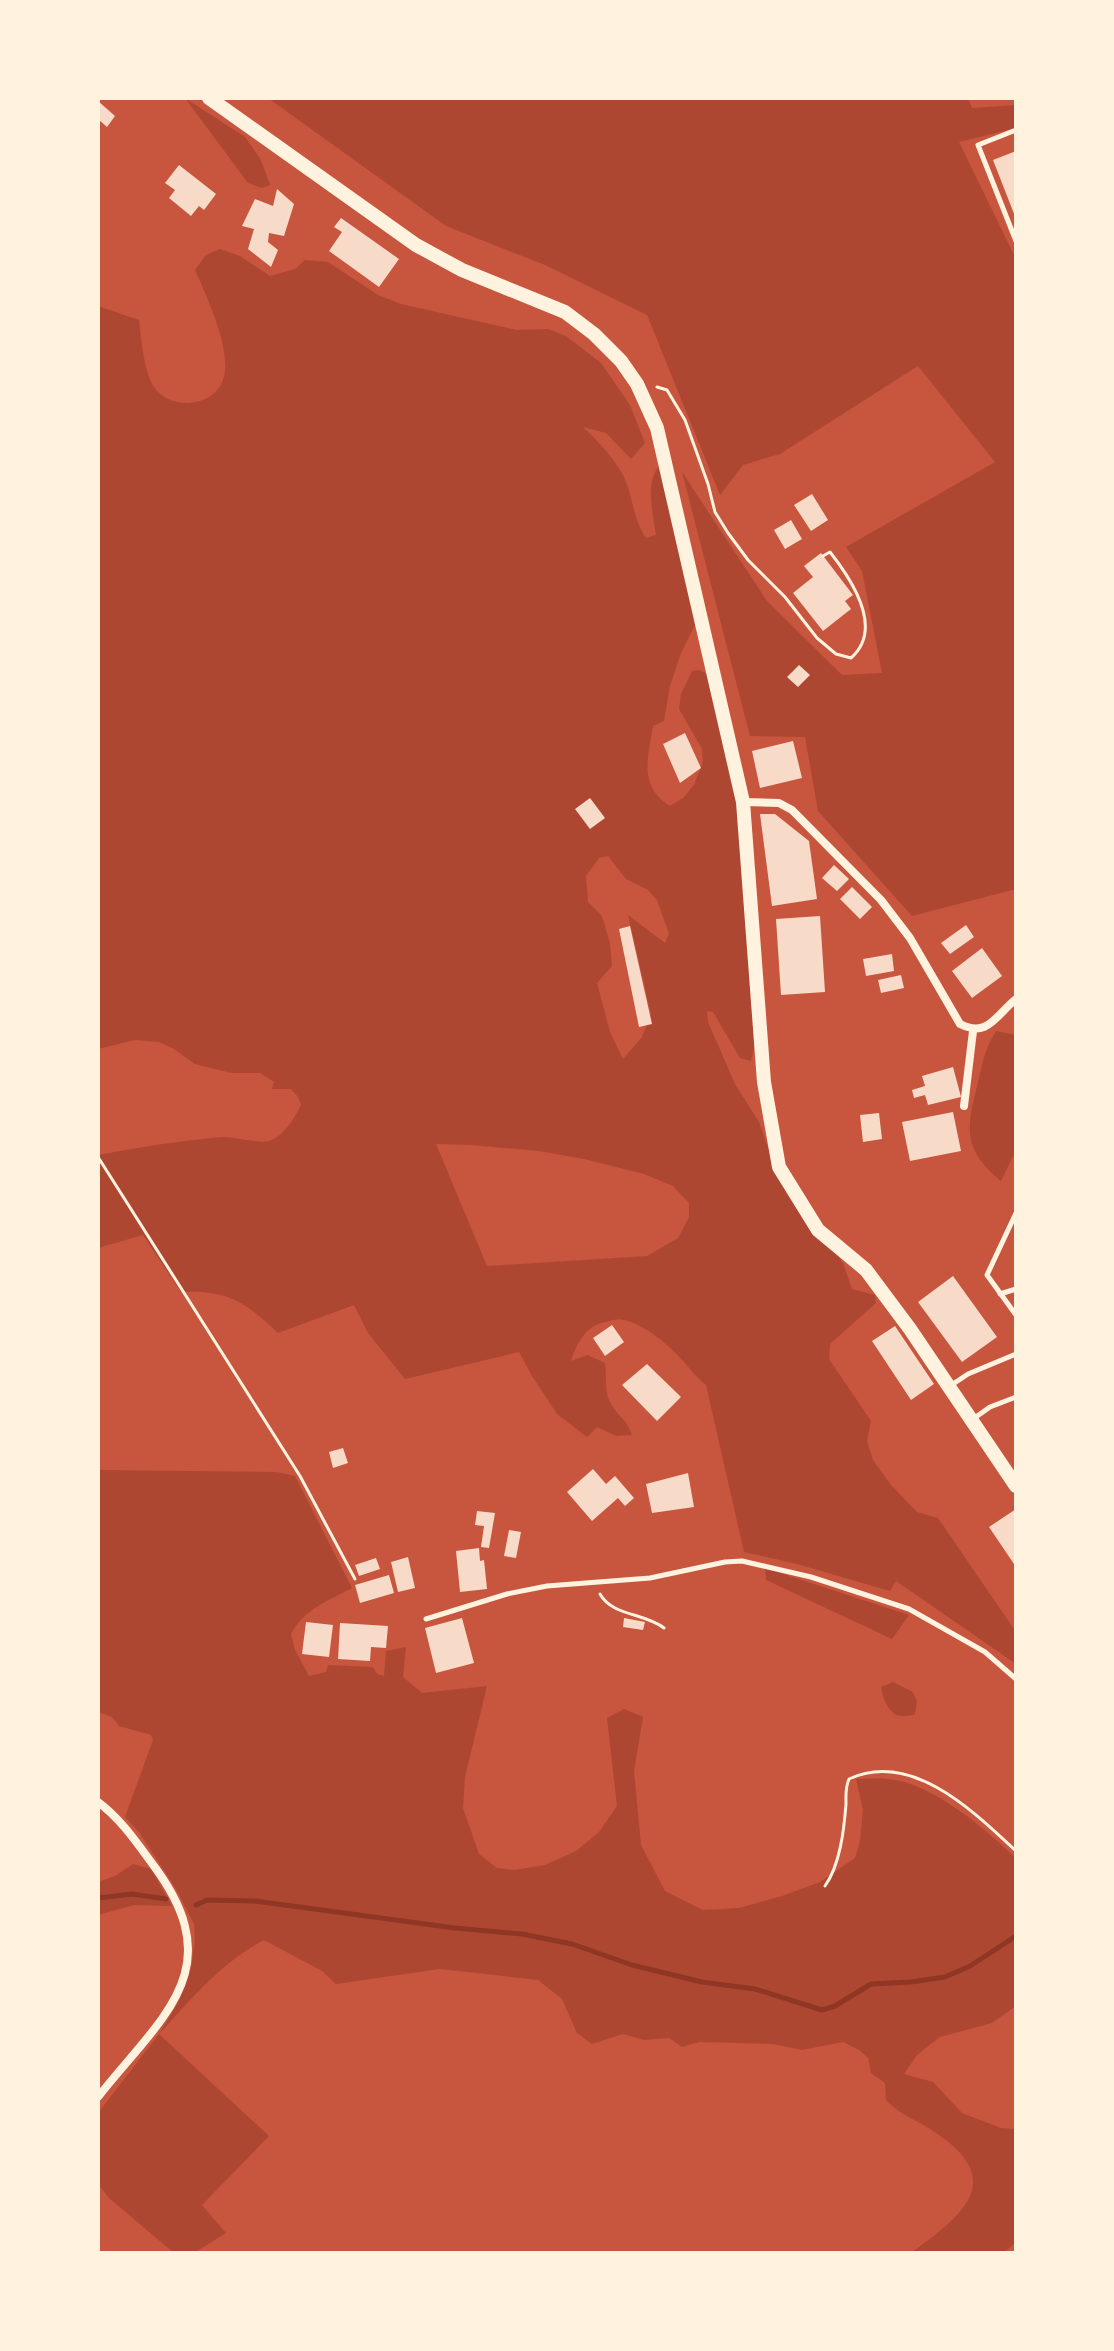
<svg xmlns="http://www.w3.org/2000/svg" width="1114" height="2351" font-family="Figtree,sans-serif">
	<style>
		.green { fill: #ae4732; fill-rule: evenodd }
		.lines { fill: none; stroke-linecap: round; stroke-linejoin: round }
		.stream { stroke: #8f3625; stroke-width: 5 }
		.building { fill: #f7dbc8 }
		.path { stroke: #fff3e0; stroke-width: 3 }
		.service { stroke: #fff3e0; stroke-width: 5 }
		.minor { stroke: #fff3e0; stroke-width: 8 }
		.secondary { stroke: #fff3e0; stroke-width: 14 }
	</style>
	<rect width="100%" height="100%" fill="#c8553d"/>
	<path class="green" d="M185,98L245,137L261,160L270,185L262,188L248,183Z
		M268,98H968L972,108L1016,105V128L959,142L1016,259V889L912,916L818,811L805,737L750,736L682,472L767,601L842,675L882,673L862,571L846,547L995,462L918,366L780,454L743,465L720,495L647,315L545,265L446,226Z
		M220,249L240,256L270,276L295,269L305,260L328,262L378,295L401,304L517,330L548,329L566,336L601,363L630,405L645,443L631,459L606,433L583,427C599,442 614,458 624,477C633,497 633,519 646,538L656,535C653,512 643,479 663,462L696,623L681,653L670,686L664,721L653,726C648,759 638,785 670,806L683,798L694,785L703,762L702,749L679,709L681,694L692,671L699,670L709,675L741,811L754,1005V1049L751,1061L740,1058L713,1012L707,1011L708,1022L735,1084L759,1122L774,1165L843,1263L852,1289L875,1295L876,1303L830,1344L829,1359L871,1421L867,1441L873,1460L891,1485L917,1512L938,1518L1016,1632V1664L896,1581L890,1591L797,1564L744,1552L706,1385C697,1378 692,1371 685,1363C670,1346 646,1325 624,1320C618,1318 611,1321 606,1322C586,1325 577,1343 571,1361L587,1355L605,1363C607,1375 604,1391 610,1402C617,1416 627,1419 632,1435L616,1436L597,1427L587,1437L557,1414L532,1376L519,1352L405,1379L368,1333L354,1305L278,1333C245,1302 229,1290 181,1292L143,1235L98,1248V1155C138,1147 180,1141 220,1137C234,1136 259,1144 269,1141C284,1136 294,1119 301,1105L298,1097L291,1089H272L274,1082L260,1073H231L195,1064L174,1049L159,1042L135,1040L98,1049V306L139,320C141,338 144,372 154,387C171,412 216,407 224,377C231,348 207,297 195,270L206,255ZM608,856L626,879L648,890L657,900L669,934L665,943L628,915L651,1014L642,1037L623,1059L610,1032L597,983L612,966L610,943L602,916L588,902L586,876L599,858ZM436,1144L471,1145L539,1151L584,1159L644,1174L673,1186L689,1203V1217L678,1238L647,1256L487,1266Z
		M996,1031L1016,1035V1150L1001,1181C959,1147 968,1124 979,1078C983,1060 986,1047 996,1031Z
		M98,1470L277,1472L295,1476L352,1588C328,1601 304,1609 291,1634L295,1650L309,1676L326,1672L328,1665L373,1667L377,1674L384,1676L386,1651L406,1647L403,1677L422,1693L487,1686L465,1777L463,1808L479,1854L497,1868L515,1870L545,1865L576,1851L599,1832L617,1806L607,1718L624,1709L643,1717L634,1771L641,1845L665,1891L703,1910L739,1908L782,1896L820,1882L855,1858L860,1841L863,1810L856,1779C867,1779 878,1778 888,1779C933,1783 985,1829 1016,1858V2006L992,2023L940,2037L917,2055L904,2074L933,2082L962,2113L1001,2128L1016,2129V2242L1004,2253H911C969,2211 1008,2177 927,2127C912,2118 899,2114 886,2100L885,2083L871,2073L868,2058L859,2050L843,2042L802,2050L773,2044L699,2042L682,2047L669,2038L644,2040L623,2034L592,2044L577,2033L562,1999L538,1980L440,1969L336,1984L322,1971L264,1940C222,1962 191,1999 159,2034L269,2136L202,2205L226,2233L194,2253H174L110,2199L98,2184V2113L159,2034L179,2001L191,1968L195,1940L194,1924L176,1889L139,1832L125,1817L153,1740L151,1735L119,1726L112,1717L98,1712Z
		M765,1568L909,1615L892,1639L766,1580Z
		M893,1682L913,1692L917,1702L915,1714C893,1722 885,1707 881,1687Z
		M133,1864L151,1869L172,1906L134,1905L98,1915V1882L115,1876Z"/>
	<g class="lines">
		<path class="stream" d="M98,1898L132,1894L166,1899
			M196,1905L207,1900L255,1901L455,1928L522,1934L572,1944L632,1965L702,1982L755,1989L822,2010L835,2006L871,1984L911,1982L945,1977L970,1966L1016,1936"/>
	</g>
	<path class="building" d="M98,101L115,116L107,127L98,119Z
		M1016,151V219L993,160Z
		M179,165L216,194L204,210L199,206L191,216L169,198L175,190L165,183Z
		M277,189L294,204L284,236L269,233L268,242L278,250L271,267L248,249L254,229L242,226L255,199L273,206Z
		M341,218L399,259L379,287L329,251L342,232L334,227Z
		M812,494L828,520L811,531L794,505Z
		M791,520L802,539L785,549L774,530Z
		M821,553L853,595L845,601L851,609L823,631L793,593L813,577L804,566Z
		M799,665L810,675L798,687L787,677Z
		M685,733L701,768L680,783L663,744Z
		M793,741L802,778L760,788L752,751Z
		M590,798L605,818L590,829L575,809Z
		M760,814H775L809,841L817,899L772,906Z
		M834,865L849,879L837,891L822,878Z
		M852,887L872,907L860,919L840,899Z
		M820,916L825,992L781,995L776,919Z
		M966,925L974,937L950,954L941,943Z
		M630,926L652,1024L639,1027L619,929Z
		M982,948L1002,976L972,998L952,971Z
		M892,954L894,971L866,976L863,959Z
		M901,975L904,988L881,993L878,980Z
		M953,1067L961,1097L928,1105L925,1095L914,1098L912,1090L925,1086L922,1076Z
		M953,1112L961,1151L910,1161L902,1122Z
		M879,1113L882,1139L863,1142L860,1115Z
		M953,1276L997,1337L962,1362L918,1302Z
		M612,1325L624,1342L605,1356L593,1338Z
		M895,1326L934,1384L911,1400L872,1341Z
		M647,1364L681,1397L657,1421L622,1385Z
		M343,1448L348,1463L333,1468L329,1452Z
		M593,1469L606,1484L615,1476L634,1498L625,1506L618,1498L592,1521L567,1492Z
		M688,1473L694,1507L652,1513L646,1484Z
		M1016,1509V1567L989,1527Z
		M477,1511L495,1513L489,1548L481,1547L484,1526L475,1525Z
		M509,1530L521,1532L516,1558L504,1556Z
		M479,1548L480,1561L484,1560L487,1589L460,1592L456,1551Z
		M408,1557L415,1588L398,1592L391,1562Z
		M376,1558L380,1569L359,1576L355,1565Z
		M389,1575L394,1593L360,1603L355,1585Z
		M462,1618L474,1663L436,1673L425,1628Z
		M624,1618L645,1622L643,1630L623,1627Z
		M306,1622L333,1625L329,1657L302,1654Z
		M340,1623L388,1626L386,1648L371,1647L370,1661L338,1659Z"/>
	<g class="lines">
		<path class="path" d="M657,387L667,390L685,420L708,484L715,512L728,533L748,560L785,597L817,638L836,654L851,658C884,629 852,580 830,552L823,556
			M98,1157L300,1476L355,1579
			M600,1594C612,1616 645,1613 664,1628
			M825,1886C840,1865 844,1830 846,1804C846,1795 845,1788 849,1779C912,1750 974,1812 1016,1851"/>
		<path class="service" d="M1016,130L978,145L1016,241
			M1016,1213L987,1275L1016,1315
			M1000,1294L1016,1289
			M950,1386L968,1374L1016,1354
			M973,1419L990,1407L1016,1397
			M426,1619L507,1594L547,1586L650,1578L725,1562L742,1561L811,1577L909,1609L985,1652L1016,1679"/>
		<path class="minor" d="M743,802L779,803L792,810L881,900L910,938L960,1024C988,1038 995,1016 1016,999
			M964,1106L973,1031
			M98,1802C121,1819 137,1843 154,1866C231,1970 162,2016 98,2097"/>
		<path class="secondary" d="M209,98L416,245L462,270L565,312L594,334L621,361L637,384L657,428L743,802L764,1082L779,1167L818,1230L866,1270L910,1329L1016,1486"/>
	</g>
	<rect width="1114" height="2351" fill="none" stroke="#fff3e0" stroke-width="200"/>
</svg>
